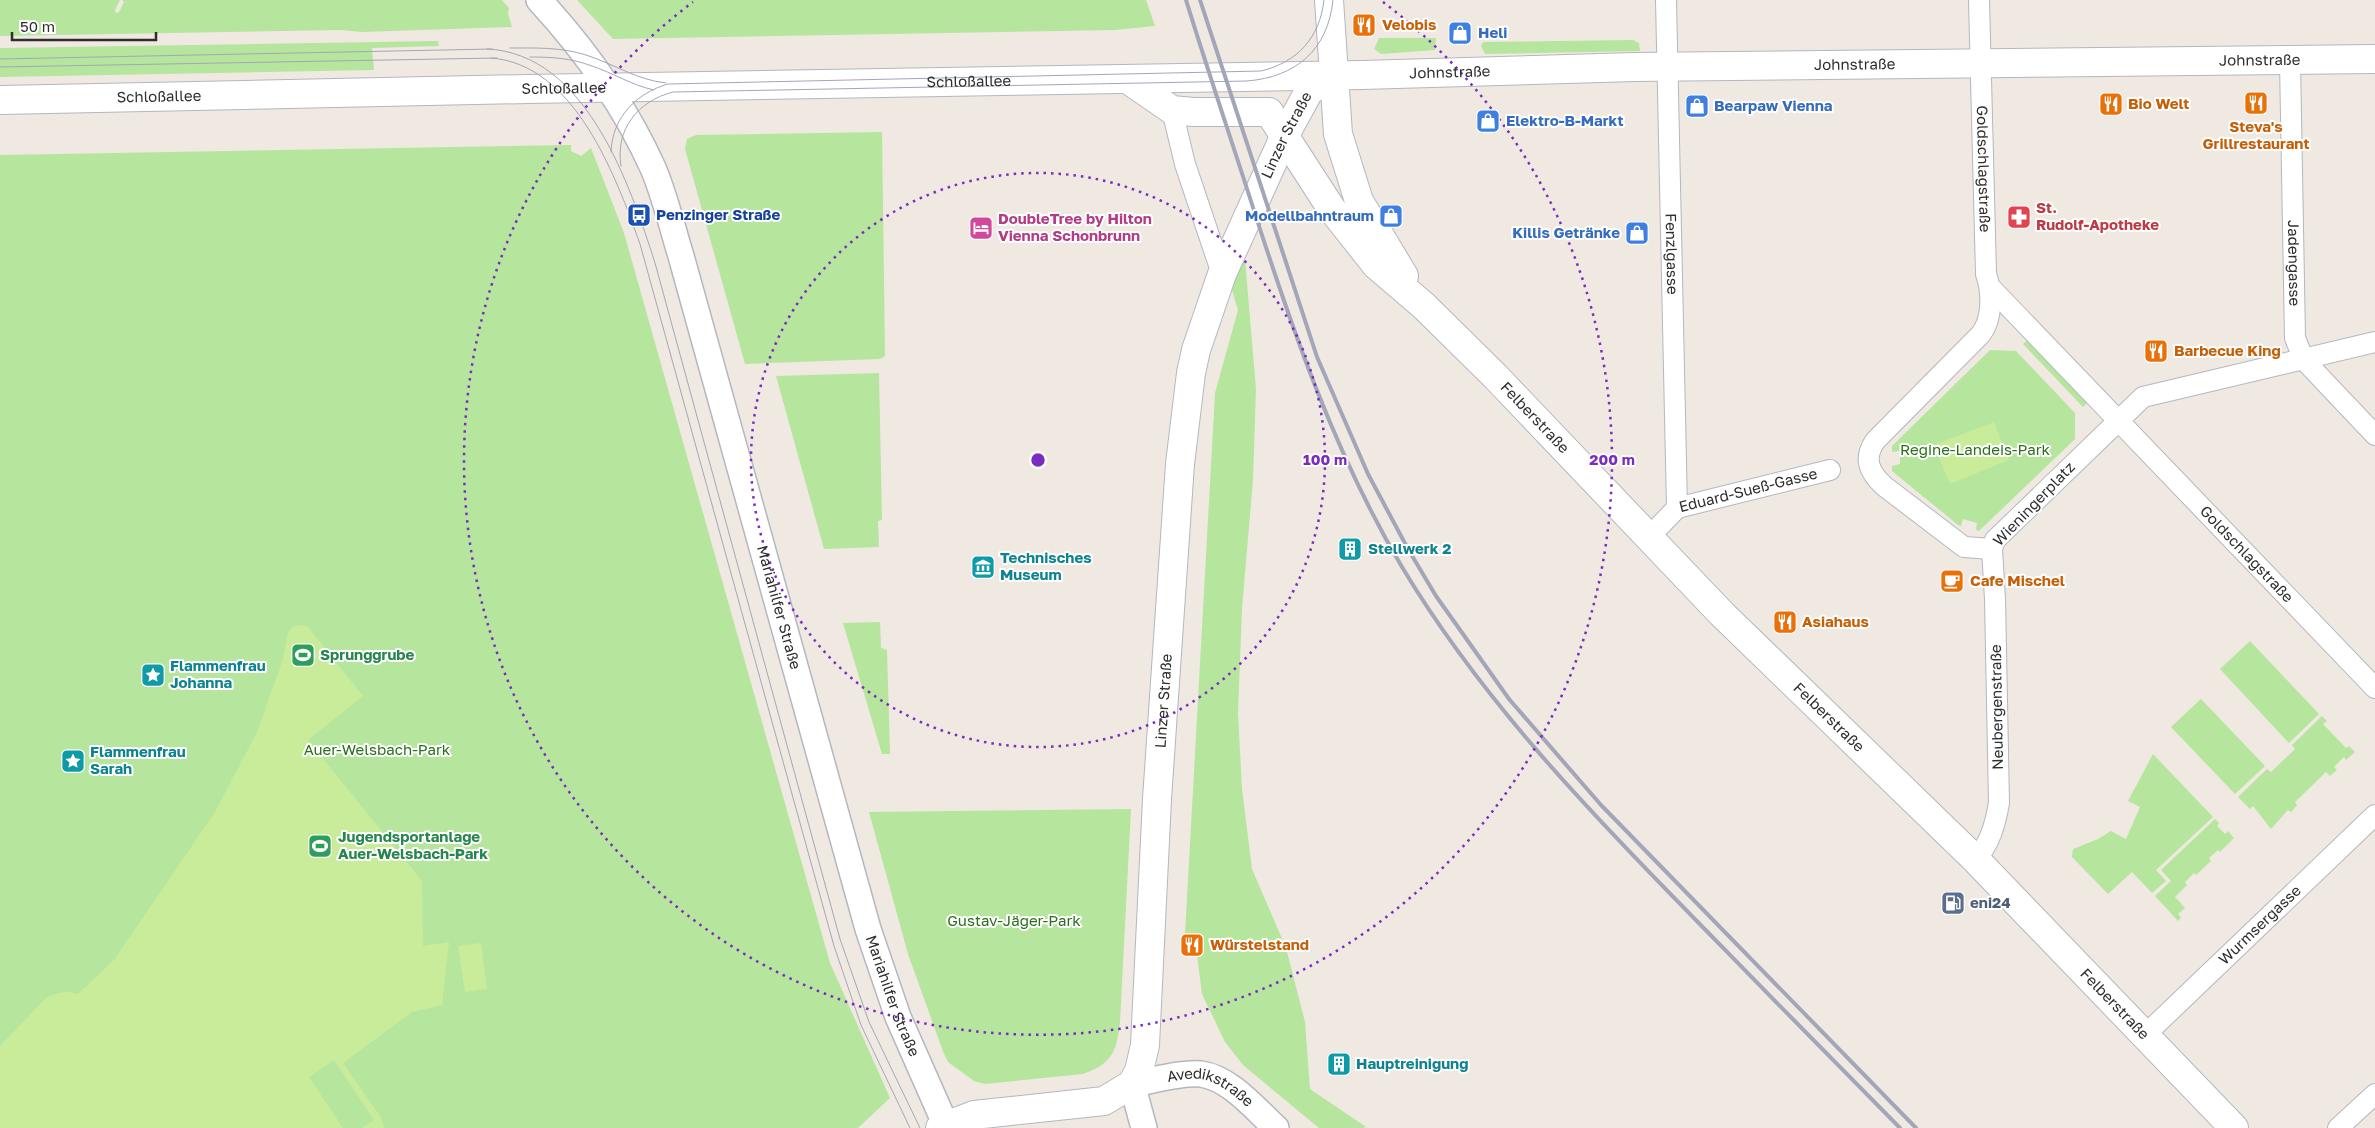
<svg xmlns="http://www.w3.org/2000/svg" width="2375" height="1128" font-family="'Golos Text',sans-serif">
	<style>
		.green { fill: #b6e59e }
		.pitch { fill: #c9ec9a }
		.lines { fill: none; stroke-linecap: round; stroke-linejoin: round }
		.minor-casing { stroke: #b4b7c1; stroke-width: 22 }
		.tertiary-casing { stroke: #b4b7c1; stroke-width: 28 }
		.secondary-casing { stroke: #b4b7c1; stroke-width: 30 }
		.minor { stroke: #fff; stroke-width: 20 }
		.tertiary { stroke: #fff; stroke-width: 25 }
		.secondary { stroke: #fff; stroke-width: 28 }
		.tram { stroke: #a3a6b8; stroke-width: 1 }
		.rail { stroke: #a3a6b8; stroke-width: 4 }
		.ring { fill: none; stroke: #7b2cbf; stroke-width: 2.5; stroke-dasharray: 2.5 5 }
		.labels { text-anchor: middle; stroke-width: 4; stroke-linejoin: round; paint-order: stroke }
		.food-label { font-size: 15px; font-weight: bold; fill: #c56008; stroke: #fff; text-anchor: start }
		.shop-label { font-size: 15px; font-weight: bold; fill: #366cbe; stroke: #fff; text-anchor: start }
		.street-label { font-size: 15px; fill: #2e2e2e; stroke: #fff }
		.health-label { font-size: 15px; font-weight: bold; fill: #be3a42; stroke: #fff; text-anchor: start }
		.transit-label { font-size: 15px; font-weight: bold; fill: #164399; stroke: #fff; text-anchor: start }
		.hotel-label { font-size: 15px; font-weight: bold; fill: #b23c85; stroke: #fff; text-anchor: start }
		.park-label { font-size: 15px; fill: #2c6e1b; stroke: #fff }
		.culture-label { font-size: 15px; font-weight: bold; fill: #0d838f; stroke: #fff; text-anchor: start }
		.leisure-label { font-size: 15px; font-weight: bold; fill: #27864d; stroke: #fff; text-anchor: start }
		.service-label { font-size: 15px; font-weight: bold; fill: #4e5e75; stroke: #fff; text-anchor: start }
		.centre { fill: #7b2cbf; stroke: #fff; stroke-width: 2.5 }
		.ring-label { font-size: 15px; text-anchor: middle; font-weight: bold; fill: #7b2cbf; stroke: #fff; stroke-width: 4; stroke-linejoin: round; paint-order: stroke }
	</style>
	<rect width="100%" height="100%" fill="#efe9e1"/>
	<path class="green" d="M0,0H120L115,10L116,13L119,12L124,2L122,0H502L509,8L508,13L512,27L362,32L341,30L0,36Z
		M577,0H1146L1155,26L1115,30L613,39Z
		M1379,38H1436L1435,50L1381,54L1374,49Z
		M1633,40L1639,43L1640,51L1485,54L1481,46L1483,42Z
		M438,41L439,46L372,48L374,70L0,77V48Z
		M882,132L885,356L880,359L745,364L685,149L687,139L696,135Z
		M571,145V151L581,156L591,148L624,233L830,963L890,1098L858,1128H0V155Z
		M1245,259L1256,389L1253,480L1242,608L1238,713L1242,789L1252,869L1286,948L1305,1022L1310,1089L1366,1127L1363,1128H1319L1243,1065L1225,1042L1202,994L1197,955L1198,935L1185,934L1215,393L1238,310L1232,290L1234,281Z
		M2028,339L2088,402L2083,407L2023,344Z
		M1990,350L2016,351L2075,413V439L1979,531L1976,530L1977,523L1963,519L1961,526L1958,525L1892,471V466L1900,464V451L1892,452V446Z
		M879,373L882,520L878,521L879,547L824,549L776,376Z
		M880,622L881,648L887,650L890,754H882L843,623Z
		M2250,641L2319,714L2289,743L2220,669Z
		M2201,699L2265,766L2235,794L2171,727Z
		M2322,716L2327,721L2323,724L2346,748L2349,746L2355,752L2346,760L2344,757L2334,767L2337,770L2330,776L2326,772L2295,802L2297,805L2291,812L2288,810L2271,829L2253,806L2250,809L2238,797L2267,769L2271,772L2295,749L2292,745Z
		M2153,754L2213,817L2156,870L2166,881L2152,893L2132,872L2108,894L2072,857L2073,849L2098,839L2111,831L2126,839L2140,807L2128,801Z
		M1131,809L1120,1022C1117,1051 1112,1064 1083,1074L985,1084L974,1081L948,1062L944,1054L908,954L869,812Z
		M2215,819L2219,823L2217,826L2225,834L2228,831L2234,838L2220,852L2218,850L2209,858L2211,861L2196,875L2194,873L2185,882L2187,885L2175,897L2185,908L2178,914L2181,917L2178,921L2155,896L2171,881L2161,870Z"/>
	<path class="pitch" d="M1994,422L2009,460L1950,484L1934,445Z
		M299,625L307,626L363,696L308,740L422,881L423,946L449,942L442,1005L412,1012L343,1063L380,1116L385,1128H362L374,1120L334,1060L309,1077L343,1128H0V1046L46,998C58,992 65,990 78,994L114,960L215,812L257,732L283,659L288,632L293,627Z
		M481,943L487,989L465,992L458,946Z"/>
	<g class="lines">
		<g class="minor-casing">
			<g id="minor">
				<path id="s1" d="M1666,0L1677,508"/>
				<path id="s2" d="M1979,0L1986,274C1992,292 1993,318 1981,334L1875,441C1863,459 1869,472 1884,486L1964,547L1992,549"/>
				<path id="s3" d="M2290,61L2295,338L2304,360L2375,435"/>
				<path d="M1172,110L1185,164L1222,274"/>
				<path id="s4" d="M1991,288L2375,688"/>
				<path id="s5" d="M1648,538L1677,508L1830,470"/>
				<path d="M1976,860C1990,842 1995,826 1999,803L1995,599L1992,549L1995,540L2143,397L2375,342"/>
				<path id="s6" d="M2145,1035L2375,815"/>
				<path d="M2338,1128L2375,1094"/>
			</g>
		</g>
		<g class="tertiary-casing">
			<g id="tertiary">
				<path id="s7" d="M539,0C585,50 625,106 653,168C665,196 672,227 681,256L868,929L898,1017L947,1128"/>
				<path id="s8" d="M1144,1128L1132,1084C1152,1081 1181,1072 1201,1074C1230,1078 1255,1109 1276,1128"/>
			</g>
		</g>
		<g class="secondary-casing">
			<g id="secondary">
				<path d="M1329,0L1338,134L1359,201L1404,276"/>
				<path id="s9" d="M1127,79L1172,110L1193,112H1269L1331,208L1376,265L1424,306L1495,376L1722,614L1976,860L2234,1128"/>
				<path id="s10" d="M0,100L527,89L1362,75L1635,67L2375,59"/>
				<path id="s11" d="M940,1128L974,1115L1104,1101L1132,1084L1139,1071L1145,1045L1157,799L1180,464L1191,373L1196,350L1222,274L1285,135L1309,91L1333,75"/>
			</g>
		</g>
		<use href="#minor" class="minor"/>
		<use href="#tertiary" class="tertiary"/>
		<use href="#secondary" class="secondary"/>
		<path class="tram" d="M510,48C536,48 561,47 586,55C614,64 637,80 666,83
			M487,49C586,53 630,185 655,263L840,939L869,1022L920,1128
			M530,57C551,57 571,58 592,66C613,73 631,85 654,90
			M491,58C575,64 616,177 640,244L834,946L861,1025L910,1128
			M0,59L492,49
			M0,67L497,58
			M611,152C612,117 637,93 668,84L1261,71C1298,62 1320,37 1324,0
			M621,166C615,129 638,101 673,92L1247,81C1296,77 1328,50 1333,0"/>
		<path class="rail" d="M1186,0C1206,65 1228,130 1249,195C1290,323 1333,451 1402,567C1480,697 1584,806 1689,913C1759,985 1829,1056 1900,1128
			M1200,0L1317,357L1368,474L1408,549L1436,596L1509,699L1601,805L1916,1128"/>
	</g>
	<g class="ring">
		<circle cx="1038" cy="460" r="287"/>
		<path d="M1383 2A574 574 0 1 1 693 2"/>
	</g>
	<defs>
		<g id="restaurant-square" transform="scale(1.25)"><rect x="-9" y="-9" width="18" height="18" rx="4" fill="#e8710a" stroke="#fff"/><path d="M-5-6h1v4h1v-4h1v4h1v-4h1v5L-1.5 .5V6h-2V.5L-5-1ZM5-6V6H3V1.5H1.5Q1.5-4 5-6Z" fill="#fff"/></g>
		<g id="shop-square" transform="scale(1.25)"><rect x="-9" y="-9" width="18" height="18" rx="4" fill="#3f7fe0" stroke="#fff"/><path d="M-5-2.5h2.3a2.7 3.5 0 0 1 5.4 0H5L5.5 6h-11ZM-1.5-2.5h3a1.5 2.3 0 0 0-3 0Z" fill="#fff"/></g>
		<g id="bus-square" transform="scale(1.25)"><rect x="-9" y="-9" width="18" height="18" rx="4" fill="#1a4fb4" stroke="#fff"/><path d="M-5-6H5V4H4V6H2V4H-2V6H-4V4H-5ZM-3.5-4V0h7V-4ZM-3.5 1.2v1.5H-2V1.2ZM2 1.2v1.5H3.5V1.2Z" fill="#fff"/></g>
		<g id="pharmacy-square" transform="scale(1.25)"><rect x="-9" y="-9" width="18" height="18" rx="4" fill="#e0444e" stroke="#fff"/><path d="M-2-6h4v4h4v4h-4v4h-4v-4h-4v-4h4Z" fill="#fff"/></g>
		<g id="hotel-square" transform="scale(1.25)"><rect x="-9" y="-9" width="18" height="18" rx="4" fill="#d1479c" stroke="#fff"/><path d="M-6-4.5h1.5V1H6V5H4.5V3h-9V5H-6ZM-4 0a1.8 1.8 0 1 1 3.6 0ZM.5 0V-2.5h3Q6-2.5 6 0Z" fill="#fff"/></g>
		<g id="building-square" transform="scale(1.25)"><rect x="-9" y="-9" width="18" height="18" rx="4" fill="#0f9aa8" stroke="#fff"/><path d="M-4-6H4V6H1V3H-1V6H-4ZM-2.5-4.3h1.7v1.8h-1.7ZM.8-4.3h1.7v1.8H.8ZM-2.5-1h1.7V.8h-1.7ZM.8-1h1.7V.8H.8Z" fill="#fff"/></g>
		<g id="museum-square" transform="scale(1.25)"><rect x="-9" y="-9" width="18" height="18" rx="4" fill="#0f9aa8" stroke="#fff"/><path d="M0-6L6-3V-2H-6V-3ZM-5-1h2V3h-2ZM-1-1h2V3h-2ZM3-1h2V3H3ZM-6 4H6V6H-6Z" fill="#fff"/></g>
		<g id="cafe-square" transform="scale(1.25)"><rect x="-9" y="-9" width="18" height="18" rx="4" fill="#e8710a" stroke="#fff"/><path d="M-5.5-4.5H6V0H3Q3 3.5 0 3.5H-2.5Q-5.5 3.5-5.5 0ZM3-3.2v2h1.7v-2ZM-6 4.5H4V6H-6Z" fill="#fff"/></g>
		<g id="stadium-square" transform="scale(1.25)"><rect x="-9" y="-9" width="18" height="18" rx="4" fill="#2e9e5b" stroke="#fff"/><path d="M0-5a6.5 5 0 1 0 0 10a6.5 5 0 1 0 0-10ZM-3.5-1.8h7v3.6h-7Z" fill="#fff"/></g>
		<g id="sight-square" transform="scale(1.25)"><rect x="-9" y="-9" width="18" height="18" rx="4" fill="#0f9aa8" stroke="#fff"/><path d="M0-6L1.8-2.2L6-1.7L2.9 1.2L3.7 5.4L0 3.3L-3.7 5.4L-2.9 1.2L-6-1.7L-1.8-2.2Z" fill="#fff"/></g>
		<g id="fuel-square" transform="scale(1.25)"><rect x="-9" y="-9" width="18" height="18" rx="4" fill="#5c6f8a" stroke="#fff"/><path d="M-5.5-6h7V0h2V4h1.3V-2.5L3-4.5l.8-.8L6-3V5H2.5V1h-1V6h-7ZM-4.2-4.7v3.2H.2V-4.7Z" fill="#fff"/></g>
	</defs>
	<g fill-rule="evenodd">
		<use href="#restaurant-square" x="1364" y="25"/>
		<use href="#shop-square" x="1460" y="33"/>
		<use href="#restaurant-square" x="2256" y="103"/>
		<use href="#restaurant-square" x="2111" y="104"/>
		<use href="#shop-square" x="1697" y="106"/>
		<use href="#shop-square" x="1488" y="121"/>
		<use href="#bus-square" x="639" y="215"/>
		<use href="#shop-square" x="1391" y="216"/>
		<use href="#pharmacy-square" x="2019" y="217"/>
		<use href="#hotel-square" x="981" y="228"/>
		<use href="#shop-square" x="1637" y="233"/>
		<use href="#restaurant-square" x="2156" y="351"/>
		<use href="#building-square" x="1350" y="549"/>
		<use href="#museum-square" x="983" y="567"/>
		<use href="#cafe-square" x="1952" y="581"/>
		<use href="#restaurant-square" x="1785" y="622"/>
		<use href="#stadium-square" x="303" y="655"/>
		<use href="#sight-square" x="153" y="675"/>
		<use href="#sight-square" x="73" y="761"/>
		<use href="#stadium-square" x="320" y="846"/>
		<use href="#fuel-square" x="1953" y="903"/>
		<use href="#restaurant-square" x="1192" y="945"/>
		<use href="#building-square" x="1339" y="1064"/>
	</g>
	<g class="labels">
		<g class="food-label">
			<text x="1382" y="30">Velobis</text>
			<text x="2128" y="109">Bio Welt</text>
			<text x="2256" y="132" text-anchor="middle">Steva's<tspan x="2256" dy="17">Grillrestaurant</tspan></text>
			<text x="2174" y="356">Barbecue King</text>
			<text x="1970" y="586">Cafe Mischel</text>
			<text x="1802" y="627">Asiahaus</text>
			<text x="1210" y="950">Würstelstand</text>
		</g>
		<g class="shop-label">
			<text x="1478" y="38">Heli</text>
			<text x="1714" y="111">Bearpaw Vienna</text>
			<text x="1506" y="126">Elektro-B-Markt</text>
			<text x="1374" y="221" text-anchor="end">Modellbahntraum</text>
			<text x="1620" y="238" text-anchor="end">Killis Getränke</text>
		</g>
		<g class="street-label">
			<text dy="5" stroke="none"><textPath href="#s10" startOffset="2260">Johnstraße</textPath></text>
			<text dy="5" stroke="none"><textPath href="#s10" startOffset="1855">Johnstraße</textPath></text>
			<text dy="5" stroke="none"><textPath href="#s10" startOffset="1450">Johnstraße</textPath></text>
			<text dy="5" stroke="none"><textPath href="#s10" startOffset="969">Schloßallee</textPath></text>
			<text dy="5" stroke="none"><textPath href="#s10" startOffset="564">Schloßallee</textPath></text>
			<text dy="5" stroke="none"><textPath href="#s10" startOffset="159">Schloßallee</textPath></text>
			<text dy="5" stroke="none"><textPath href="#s11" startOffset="1172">Linzer Straße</textPath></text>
			<text dy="5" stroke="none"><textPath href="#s2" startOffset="169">Goldschlagstraße</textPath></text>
			<text dy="5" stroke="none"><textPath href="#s1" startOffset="254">Fenzlgasse</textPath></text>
			<text dy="5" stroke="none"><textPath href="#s3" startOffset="202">Jadengasse</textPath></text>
			<text dy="5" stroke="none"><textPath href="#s9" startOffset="559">Felberstraße</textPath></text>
			<text dy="5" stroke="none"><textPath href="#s5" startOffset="115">Eduard-Sueß-Gasse</textPath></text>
			<text transform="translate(2034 504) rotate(-46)" y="5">Wieningerplatz</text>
			<text dy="5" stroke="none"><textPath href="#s4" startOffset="369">Goldschlagstraße</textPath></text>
			<text dy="5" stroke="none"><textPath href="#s7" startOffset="661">Mariahilfer Straße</textPath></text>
			<text dy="5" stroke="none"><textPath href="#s11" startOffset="586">Linzer Straße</textPath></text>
			<text transform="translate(1997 707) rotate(-91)" y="5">Neubergenstraße</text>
			<text dy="5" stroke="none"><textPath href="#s9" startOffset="979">Felberstraße</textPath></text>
			<text dy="5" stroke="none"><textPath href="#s6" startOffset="159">Wurmsergasse</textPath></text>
			<text dy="5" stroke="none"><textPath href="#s7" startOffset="1066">Mariahilfer Straße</textPath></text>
			<text dy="5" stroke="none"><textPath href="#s9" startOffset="1384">Felberstraße</textPath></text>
			<text dy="5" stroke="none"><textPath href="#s8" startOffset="128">Avedikstraße</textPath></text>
		</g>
		<g class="health-label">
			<text x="2036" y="213">St.<tspan x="2036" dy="17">Rudolf-Apotheke</tspan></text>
		</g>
		<g class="transit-label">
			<text x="656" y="220">Penzinger Straße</text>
		</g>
		<g class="hotel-label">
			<text x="998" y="224">DoubleTree by Hilton<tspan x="998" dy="17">Vienna Schonbrunn</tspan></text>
		</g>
		<g class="park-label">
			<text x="1975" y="455">Regine-Landeis-Park</text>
			<text x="377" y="755">Auer-Welsbach-Park</text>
			<text x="1014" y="926">Gustav-Jäger-Park</text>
		</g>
		<g class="culture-label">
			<text x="1368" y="554">Stellwerk 2</text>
			<text x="1000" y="563">Technisches<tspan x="1000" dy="17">Museum</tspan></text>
			<text x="170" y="671">Flammenfrau<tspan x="170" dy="17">Johanna</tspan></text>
			<text x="90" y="757">Flammenfrau<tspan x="90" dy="17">Sarah</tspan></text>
			<text x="1356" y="1069">Hauptreinigung</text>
		</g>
		<g class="leisure-label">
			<text x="320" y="660">Sprunggrube</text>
			<text x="338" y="842">Jugendsportanlage<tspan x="338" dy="17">Auer-Welsbach-Park</tspan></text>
		</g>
		<g class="service-label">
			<text x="1970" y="908">eni24</text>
		</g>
	</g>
	<circle cx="1038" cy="460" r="8" class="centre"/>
	<g class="ring-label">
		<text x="1325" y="465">100 m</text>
		<text x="1612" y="465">200 m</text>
	</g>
	<path d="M12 32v8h144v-8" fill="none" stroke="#2e2e2e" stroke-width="2.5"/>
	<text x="20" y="32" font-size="15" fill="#2e2e2e" stroke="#ffffff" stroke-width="4" paint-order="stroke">50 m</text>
</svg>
